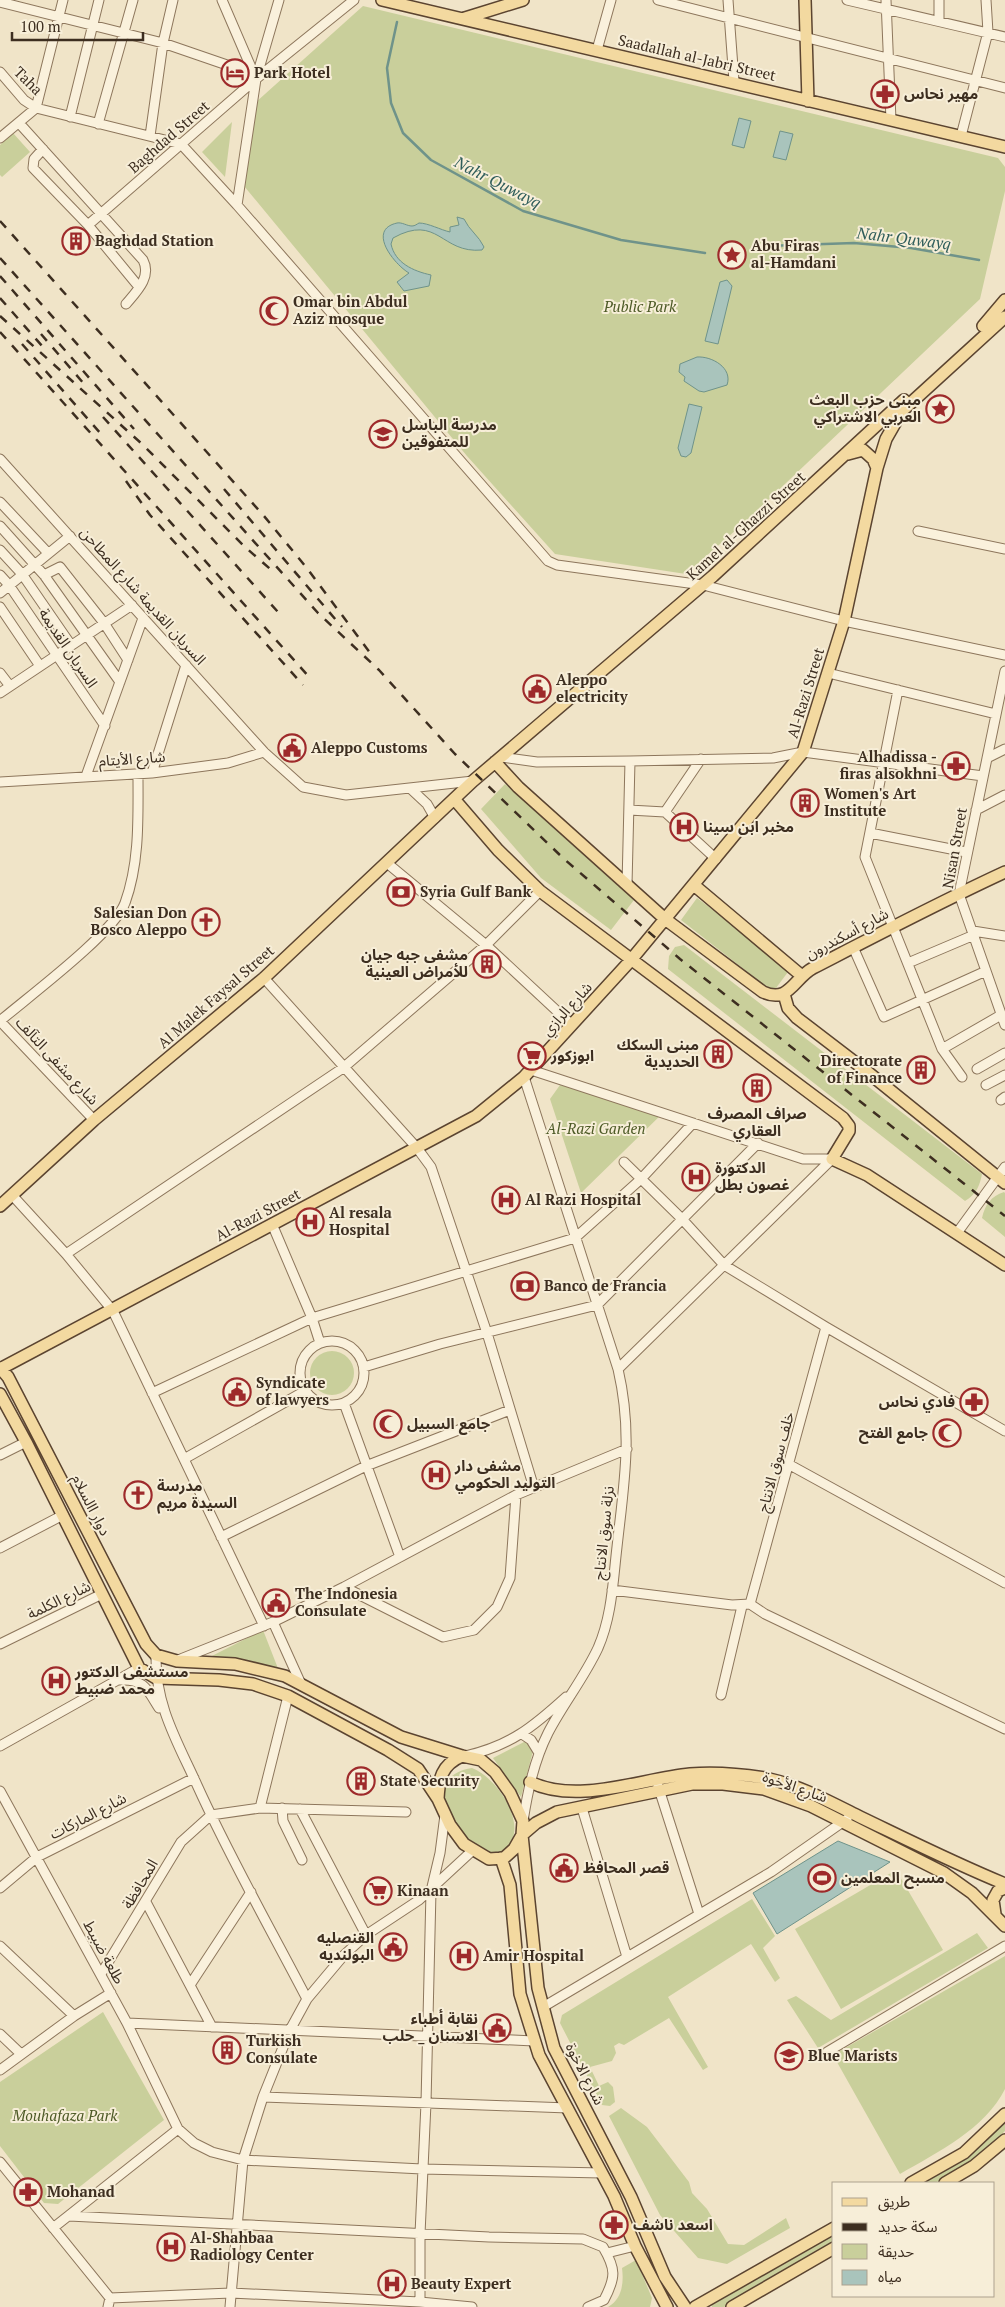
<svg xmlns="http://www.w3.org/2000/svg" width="1005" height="2307" font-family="'PT Serif','Noto Sans Arabic',serif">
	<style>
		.green { fill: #c9cf9b }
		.water { fill: #a9c4bc; stroke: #6f938a }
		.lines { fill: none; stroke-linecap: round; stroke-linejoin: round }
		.stream { stroke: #6f938a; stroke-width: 2.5 }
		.minor-casing { stroke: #8d765c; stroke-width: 11 }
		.major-casing { stroke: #5b4430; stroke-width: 14 }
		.minor { stroke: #faf1dc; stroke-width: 9 }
		.major { stroke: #f3d9a0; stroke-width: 11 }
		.rail { stroke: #3d2e20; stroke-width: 2.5; stroke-dasharray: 9 9; stroke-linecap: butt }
		.labels { text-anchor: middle; stroke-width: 4; stroke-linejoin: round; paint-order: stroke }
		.street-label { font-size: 15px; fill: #3d2e20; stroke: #f7eed8 }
		.poi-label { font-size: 15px; font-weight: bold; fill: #3d2e20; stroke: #f7eed8; text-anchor: start }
		.park-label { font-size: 15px; font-style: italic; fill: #4d5a26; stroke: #f7eed8 }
		.water-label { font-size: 16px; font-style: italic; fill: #2f5d5a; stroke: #f7eed8 }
	</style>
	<rect width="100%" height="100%" fill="#f0e4c8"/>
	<path class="green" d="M363,6L998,158L1005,167V191L980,299L745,522L686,574L555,554L467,456L244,186L255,103Z
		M232,122L225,177L202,152Z
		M13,133L30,152L2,177L0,175V145Z
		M505,784L634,900L611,930L541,878L481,809Z
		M697,898L791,968L773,992L681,920Z
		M684,945L982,1174C980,1185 976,1195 965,1201L668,969L669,956L675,947Z
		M560,1085L665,1111L581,1193L550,1099Z
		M1004,1192L1005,1193V1237L982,1218C985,1205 991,1196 1004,1192Z
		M310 1373a22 22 0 1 1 44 0a22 22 0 1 1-44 0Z
		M263,1630L279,1671L252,1661L208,1658Z
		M526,1741L533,1751L521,1797L493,1758Z
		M472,1768C494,1776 523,1816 512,1840C509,1847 501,1852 495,1856C460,1848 415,1776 472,1768Z
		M896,1870L943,1950L841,2009L795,1929Z
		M752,1899L775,1936L763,1948L780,1978L775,1982L751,1944L668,1997L708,2067L703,2070L669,2018L624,2045L619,2043L614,2046L616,2053L612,2061L590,2067L599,2086L608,2082L613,2087L615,2102L610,2106L602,2105L560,2023L562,2015Z
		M977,1933L988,1948L818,2048L787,2000L796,1996L831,2020Z
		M1005,1956V2089C985,2129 938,2152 900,2174L833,2055Z
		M103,2012L164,2120L58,2204L44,2203L0,2146V2082Z
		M621,2108L647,2127L689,2182L692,2193L707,2209L728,2244L744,2245L786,2218L790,2228L727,2264L698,2258L660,2215L609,2116Z
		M1005,2121V2131C988,2148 957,2175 934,2183C930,2184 923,2183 918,2183L974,2150Z
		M834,2232V2242L724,2307H712L711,2304Z
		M636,2260L652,2298L650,2307H608C622,2299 624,2283 622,2268Z"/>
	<path class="water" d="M739,118L751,121L744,148L732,145Z
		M780,131L793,134L786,160L773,157Z
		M457,217L464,219C469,230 479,236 484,247L482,250C441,254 438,213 393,238L391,244C395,263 413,271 431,275L429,286L404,291L397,282L409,273C395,265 366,230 397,223C402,222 407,226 412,226C415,226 417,224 419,223C428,223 441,230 450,232V227L459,225Z
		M727,280L732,286L718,344L705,341L720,282Z
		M697,357C712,356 733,368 727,385L704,392L699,391L684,381L685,377L679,372L680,364Z
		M689,404L702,407L691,453L686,457L681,456L678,448Z
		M838,1841L890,1862L777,1934L753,1893Z"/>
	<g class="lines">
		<path class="stream" d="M397,22L387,68L391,103L403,133L431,160L523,211L621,240L705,253
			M766,246L854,243L911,248L979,260"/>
		<g class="minor-casing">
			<path id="minor" d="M222,0L256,79
				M658,0L1005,88
				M728,0L734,81
				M847,0L1005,37
				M886,0L891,120
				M939,0V21
				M0,2L163,43L227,65L256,79
				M597,50L611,0
				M0,72L24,100L36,108L181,144L237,205L548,561L557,565L703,585L844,621L1005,655
				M70,117L99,0
				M19,123L143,260C152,277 136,292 126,304
				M98,124L133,0
				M150,136L163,43L173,0
				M961,136L988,32L986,0
				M0,138L36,108L63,0
				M43,149L34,159L33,168L88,225L139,287
				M237,205L256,79L279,0
				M88,225L256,79L354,0
				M0,459L264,752L303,787L346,795L473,781
				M0,502L48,553
				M0,526L44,575L120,682
				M918,531L1005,549
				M0,550L22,574L71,645
				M0,575L9,585L105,726
				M44,575L60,567L104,623L128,660
				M0,593L70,536
				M0,607L40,666
				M1005,671L959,894L1005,1025
				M0,673L10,686
				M828,673L996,714
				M898,690L865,857L942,1049L962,1077
				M0,693L132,605
				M501,757L537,762L630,761L773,758L803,752L983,776
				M987,758L1005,749
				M152,773L186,665
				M86,776L143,618
				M0,782L152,773L228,763L264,752
				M412,790L427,804L435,818
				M629,810L665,812L716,859
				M976,810L1005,795
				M665,812L701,759
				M870,833L966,852
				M387,863L486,945L572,1025
				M627,885L630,761
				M973,931L1005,936
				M853,947L884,1017L986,971
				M908,963L974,935
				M264,978L417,1148L431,1167L487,1333L534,1488
				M0,1021C28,997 114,933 125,903C140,862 138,816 138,774
				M0,1021L94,1120
				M942,1049L1001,1015
				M977,1069L1005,1053
				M531,1070L803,1159H832
				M986,1085L1005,1075
				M1001,1100L1005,1097
				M624,1162L682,1219L724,1265L826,1327L1005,1431
				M12,1195L66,1254L113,1311L264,1626
				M272,1224L312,1318L320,1343
				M957,1233L1005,1167
				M66,1254L343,1068L486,945L540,891
				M300 1373a32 32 0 1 1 64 0a32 32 0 1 1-64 0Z
				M364,1367L440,1344L597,1305L758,1143
				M618,1369L832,1159
				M152,1393L312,1318L575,1238L641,1179L693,1123
				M344,1403L400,1557
				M0,1455L26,1442
				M184,1459L305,1391
				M790,1465L1005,1583
				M221,1537L366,1466L510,1410
				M0,1548L63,1515
				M344,1587L443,1637L474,1630L497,1607L510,1578L516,1495
				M612,1590L732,1605L750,1604L765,1614L1005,1729
				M750,1604L826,1327
				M273,1622L301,1684
				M0,1644L102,1594
				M156,1655C155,1705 177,1741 197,1785C230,1858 270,1928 307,1999
				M178,1660L273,1622L344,1587L516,1495L627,1449
				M121,1680C145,1679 148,1691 159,1708
				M721,1695L742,1606
				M522,1734L531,1740L539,1753
				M0,1746L139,1668
				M465,1756C510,1746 533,1727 566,1697
				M658,1786L699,1914
				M0,1791L127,2023L178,2129
				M260,1808L288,1696
				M282,1808L283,1821L302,1860
				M582,1808L627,1957
				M300,1809L366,1935
				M523,1821C528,1790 534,1761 548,1733C563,1704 584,1678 598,1648C612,1616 613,1581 617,1547C624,1483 633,1434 618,1369L524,1077
				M0,1888L37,1857L194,1778
				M146,1902L212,2027
				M0,1946L74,2016
				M101,1974L181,1842L211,1815L260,1808L406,1812
				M190,1985L251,1892
				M543,2007L771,1872L847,1819
				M127,2023L534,2041
				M0,2034L21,2054
				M827,2052L1005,1946
				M0,2070L74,2016L111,1993
				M263,2097L568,2108
				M0,2162L110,2298
				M69,2216L489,2237L583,2239L603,2247C616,2269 616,2277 604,2300L588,2307
				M53,2228L178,2129L194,2143L212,2152L243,2160L422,2169L602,2173
				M607,2253L635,2246
				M420,2302V2234L426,2103L431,1891L440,1853L445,1815
				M108,2307L110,2298L231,2293L420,2302L472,2307
				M230,2307L243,2160L263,2097L290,2030L307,1999L344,1955L366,1935L419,1900L473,1850"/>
		</g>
		<g class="major-casing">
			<path id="major" d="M382,0L1005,147
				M805,0L808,101
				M465,18L523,0
				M983,326L1005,300
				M848,454L863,450L873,459L877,468
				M495,762L518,787L665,919L763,992C789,1004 794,978 813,968C877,935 940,902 1005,872
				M455,800L498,850L540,891L843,1118L849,1126V1131L832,1159L867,1175L1005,1265
				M695,886L802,976
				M784,994L788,1008L797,1018L865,1070L1005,1183
				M0,1206L94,1120L264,978L473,781L713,576L904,400
				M0,1368L8,1377L146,1644L156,1655L177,1661L235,1664L285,1676L401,1737L462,1756
				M0,1369L476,1116L524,1077L631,960L803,752L844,621L877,468L886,439L902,411L1005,317
				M0,1394L26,1442L139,1668L156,1678L219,1680L253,1684L288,1696L388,1750L418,1769L438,1799L450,1825L464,1844L489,1859L504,1858L514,1849L522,1835L523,1821L510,1793L495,1772L481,1760L462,1756C441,1765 439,1779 438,1799
				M530,1782C577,1805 640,1779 690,1774C715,1772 740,1774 765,1778C799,1785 830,1802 860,1817C908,1840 956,1864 1005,1884
				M501,1858L510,1885L520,1994L539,2055L614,2196L635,2246L667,2307
				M995,1914L993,1900L998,1891L1005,1888
				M911,2183L964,2153L1005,2114
				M945,2183L974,2166L1005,2140
				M685,2307L665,2277L631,2197L554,2048L538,1988L522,1835L536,1823L557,1812L692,1784H723L764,1789L811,1806L944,1873L972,1893L1005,1926
				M695,2307L834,2228
				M732,2307L834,2248"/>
		</g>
		<use href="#minor" class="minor"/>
		<use href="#major" class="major"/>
		<path class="rail" d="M0,221L264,516L306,567L374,658
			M0,258L318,613L379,670L455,754L563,858L680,959L1005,1216
			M0,276L134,429
			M0,298L43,347
			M0,316L142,444L245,547L276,574
			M0,332L311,679
			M41,334L85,385
			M22,344L101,434
			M103,417L278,612
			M126,481L150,515L303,685
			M224,489L342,627"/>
	</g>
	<defs>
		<g id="hotel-ring" transform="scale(1.4375)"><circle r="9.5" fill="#f7eed8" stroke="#9e2a2b" stroke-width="1.5"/><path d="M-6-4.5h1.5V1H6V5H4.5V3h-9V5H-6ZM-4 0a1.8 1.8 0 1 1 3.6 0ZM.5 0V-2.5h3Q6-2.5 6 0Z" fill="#9e2a2b"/></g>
		<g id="pharmacy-ring" transform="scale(1.4375)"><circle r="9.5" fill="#f7eed8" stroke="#9e2a2b" stroke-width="1.5"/><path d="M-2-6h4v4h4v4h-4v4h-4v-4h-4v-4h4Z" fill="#9e2a2b"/></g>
		<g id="building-ring" transform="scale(1.4375)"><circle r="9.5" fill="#f7eed8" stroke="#9e2a2b" stroke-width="1.5"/><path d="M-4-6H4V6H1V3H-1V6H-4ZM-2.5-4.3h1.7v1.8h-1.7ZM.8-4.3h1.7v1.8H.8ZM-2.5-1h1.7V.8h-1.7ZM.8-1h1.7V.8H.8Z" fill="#9e2a2b"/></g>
		<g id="sight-ring" transform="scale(1.4375)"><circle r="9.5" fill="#f7eed8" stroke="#9e2a2b" stroke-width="1.5"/><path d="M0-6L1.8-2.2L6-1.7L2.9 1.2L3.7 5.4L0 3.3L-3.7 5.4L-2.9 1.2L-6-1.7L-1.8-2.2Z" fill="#9e2a2b"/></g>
		<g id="mosque-ring" transform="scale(1.4375)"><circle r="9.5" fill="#f7eed8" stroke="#9e2a2b" stroke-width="1.5"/><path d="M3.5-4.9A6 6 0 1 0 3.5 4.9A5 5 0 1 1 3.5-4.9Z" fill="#9e2a2b"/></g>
		<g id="school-ring" transform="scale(1.4375)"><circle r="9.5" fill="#f7eed8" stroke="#9e2a2b" stroke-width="1.5"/><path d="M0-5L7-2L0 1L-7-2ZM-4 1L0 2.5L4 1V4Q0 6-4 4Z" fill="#9e2a2b"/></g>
		<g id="civic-ring" transform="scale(1.4375)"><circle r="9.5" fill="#f7eed8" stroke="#9e2a2b" stroke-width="1.5"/><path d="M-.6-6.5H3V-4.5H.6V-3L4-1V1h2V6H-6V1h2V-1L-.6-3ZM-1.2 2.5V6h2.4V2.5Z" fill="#9e2a2b"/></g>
		<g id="hospital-ring" transform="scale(1.4375)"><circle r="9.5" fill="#f7eed8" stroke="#9e2a2b" stroke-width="1.5"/><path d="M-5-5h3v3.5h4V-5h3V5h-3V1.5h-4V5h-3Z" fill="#9e2a2b"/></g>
		<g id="bank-ring" transform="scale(1.4375)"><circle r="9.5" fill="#f7eed8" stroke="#9e2a2b" stroke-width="1.5"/><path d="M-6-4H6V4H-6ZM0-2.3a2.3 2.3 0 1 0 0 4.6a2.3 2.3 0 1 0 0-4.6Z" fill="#9e2a2b"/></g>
		<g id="church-ring" transform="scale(1.4375)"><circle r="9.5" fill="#f7eed8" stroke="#9e2a2b" stroke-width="1.5"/><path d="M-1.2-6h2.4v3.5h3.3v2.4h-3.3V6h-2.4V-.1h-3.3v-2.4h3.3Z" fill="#9e2a2b"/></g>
		<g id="supermarket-ring" transform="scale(1.4375)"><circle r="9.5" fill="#f7eed8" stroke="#9e2a2b" stroke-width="1.5"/><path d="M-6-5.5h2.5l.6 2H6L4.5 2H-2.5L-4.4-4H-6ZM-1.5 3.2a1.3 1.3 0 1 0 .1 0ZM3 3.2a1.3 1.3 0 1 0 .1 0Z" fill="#9e2a2b"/></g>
		<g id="stadium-ring" transform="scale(1.4375)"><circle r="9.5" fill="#f7eed8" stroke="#9e2a2b" stroke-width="1.5"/><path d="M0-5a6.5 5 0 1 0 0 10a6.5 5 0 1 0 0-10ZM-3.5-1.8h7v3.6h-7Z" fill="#9e2a2b"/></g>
	</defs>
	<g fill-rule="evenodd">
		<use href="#hotel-ring" x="235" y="73"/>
		<use href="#pharmacy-ring" x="885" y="94"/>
		<use href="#building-ring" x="76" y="241"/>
		<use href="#sight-ring" x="732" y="255"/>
		<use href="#mosque-ring" x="274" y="311"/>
		<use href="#sight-ring" x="940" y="409"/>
		<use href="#school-ring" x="383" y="434"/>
		<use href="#civic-ring" x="537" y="689"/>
		<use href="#civic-ring" x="292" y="748"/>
		<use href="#pharmacy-ring" x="956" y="766"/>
		<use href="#building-ring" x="805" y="803"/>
		<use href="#hospital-ring" x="684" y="827"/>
		<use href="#bank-ring" x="401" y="892"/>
		<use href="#church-ring" x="206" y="922"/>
		<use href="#building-ring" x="487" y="964"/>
		<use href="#building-ring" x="718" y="1054"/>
		<use href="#supermarket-ring" x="532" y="1056"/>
		<use href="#building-ring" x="921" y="1070"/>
		<use href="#building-ring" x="757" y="1088"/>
		<use href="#hospital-ring" x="696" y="1177"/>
		<use href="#hospital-ring" x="506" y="1200"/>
		<use href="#hospital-ring" x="310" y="1222"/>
		<use href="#bank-ring" x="525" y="1286"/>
		<use href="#civic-ring" x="237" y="1392"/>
		<use href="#pharmacy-ring" x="974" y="1402"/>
		<use href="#mosque-ring" x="388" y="1424"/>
		<use href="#mosque-ring" x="947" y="1433"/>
		<use href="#hospital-ring" x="436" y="1475"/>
		<use href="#church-ring" x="138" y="1495"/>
		<use href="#civic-ring" x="276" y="1603"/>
		<use href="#hospital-ring" x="56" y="1681"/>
		<use href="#building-ring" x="361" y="1781"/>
		<use href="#civic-ring" x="564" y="1868"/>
		<use href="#stadium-ring" x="822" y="1878"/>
		<use href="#supermarket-ring" x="378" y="1891"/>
		<use href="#civic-ring" x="393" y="1947"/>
		<use href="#hospital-ring" x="464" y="1956"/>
		<use href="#civic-ring" x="497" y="2028"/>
		<use href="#building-ring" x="227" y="2050"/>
		<use href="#school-ring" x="789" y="2056"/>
		<use href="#pharmacy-ring" x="28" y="2192"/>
		<use href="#pharmacy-ring" x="614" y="2225"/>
		<use href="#hospital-ring" x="171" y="2247"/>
		<use href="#hospital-ring" x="392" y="2284"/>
	</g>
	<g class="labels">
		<g class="street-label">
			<text transform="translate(697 58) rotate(13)" y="5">Saadallah al-Jabri Street</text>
			<text transform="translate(28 81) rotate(45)" y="5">Taha</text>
			<text transform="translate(169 137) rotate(-41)" y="5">Baghdad Street</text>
			<text transform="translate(746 526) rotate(-42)" y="5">Kamel al-Ghazzi Street</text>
			<text transform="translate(143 596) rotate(48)" y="5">السريان القديمة شارع المطاحن</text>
			<text transform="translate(68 648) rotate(56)" y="5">السريان القديمة</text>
			<text transform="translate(806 693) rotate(-73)" y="5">Al-Razi Street</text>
			<text transform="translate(132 759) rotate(-4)" y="5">شارع الأيتام</text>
			<text transform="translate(955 848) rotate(-80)" y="5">Nisan Street</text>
			<text transform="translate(847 934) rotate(-28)" y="5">شارع أسكندرون</text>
			<text transform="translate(216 997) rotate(-41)" y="5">Al Malek Faysal Street</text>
			<text transform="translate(567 1009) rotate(-48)" y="5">شارع الرازي</text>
			<text transform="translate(57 1061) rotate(47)" y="5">شارع مشفى التآلف</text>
			<text transform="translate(258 1215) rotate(-28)" y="5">Al-Razi Street</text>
			<text transform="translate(776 1462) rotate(-75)" y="5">خلف سوق الانتاج</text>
			<text transform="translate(91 1505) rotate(63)" y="5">دوار االسلام</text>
			<text transform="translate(604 1533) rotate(-84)" y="5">نزلة سوق الانتاج</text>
			<text transform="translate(59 1600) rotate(-26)" y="5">شارع الكلمة</text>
			<text transform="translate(795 1787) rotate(19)" y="5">شارع الأخوة</text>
			<text transform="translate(88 1816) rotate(-27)" y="5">شارع الماركات</text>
			<text transform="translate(140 1884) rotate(-59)" y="5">المحافظة</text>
			<text transform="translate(104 1952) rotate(62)" y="5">طلعة ضبيط</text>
			<text transform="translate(585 2074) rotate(63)" y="5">شارع الاخوة</text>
		</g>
		<g class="poi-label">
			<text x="254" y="78">Park Hotel</text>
			<text x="904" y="99">مهير نحاس</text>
			<text x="95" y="246">Baghdad Station</text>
			<text x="751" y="251">Abu Firas<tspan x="751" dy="17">al-Hamdani</tspan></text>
			<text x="293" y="307">Omar bin Abdul<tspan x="293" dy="17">Aziz mosque</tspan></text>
			<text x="921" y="405" text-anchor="end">مبنى حزب البعث<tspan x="921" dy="17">العربي الاشتراكي</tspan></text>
			<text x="402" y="430">مدرسة الباسل<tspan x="402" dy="17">للمتفوقين</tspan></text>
			<text x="556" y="685">Aleppo<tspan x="556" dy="17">electricity</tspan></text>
			<text x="311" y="753">Aleppo Customs</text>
			<text x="937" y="762" text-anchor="end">Alhadissa -<tspan x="937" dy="17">firas alsokhni</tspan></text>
			<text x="824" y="799">Women's Art<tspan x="824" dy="17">Institute</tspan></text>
			<text x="703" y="832">مخبر ابن سينا</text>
			<text x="420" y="897">Syria Gulf Bank</text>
			<text x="187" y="918" text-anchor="end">Salesian Don<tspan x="187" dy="17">Bosco Aleppo</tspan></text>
			<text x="468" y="960" text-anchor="end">مشفى جبه جيان<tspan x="468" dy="17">للأمراض العينية</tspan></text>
			<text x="699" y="1050" text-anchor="end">مبنى السكك<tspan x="699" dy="17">الحديدية</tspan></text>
			<text x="551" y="1061">ابوزكور</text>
			<text x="902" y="1066" text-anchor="end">Directorate<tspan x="902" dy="17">of Finance</tspan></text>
			<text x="757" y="1119" text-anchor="middle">صراف المصرف<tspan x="757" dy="17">العقاري</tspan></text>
			<text x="715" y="1173">الدكتورة<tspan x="715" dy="17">غصون بطل</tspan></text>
			<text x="525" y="1205">Al Razi Hospital</text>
			<text x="329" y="1218">Al resala<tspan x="329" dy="17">Hospital</tspan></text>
			<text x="544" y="1291">Banco de Francia</text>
			<text x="256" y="1388">Syndicate<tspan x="256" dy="17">of lawyers</tspan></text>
			<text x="955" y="1407" text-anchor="end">فادي نحاس</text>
			<text x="407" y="1429">جامع السبيل</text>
			<text x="928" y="1438" text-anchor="end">جامع الفتح</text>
			<text x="455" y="1471">مشفى دار<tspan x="455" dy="17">التوليد الحكومي</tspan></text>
			<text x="157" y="1491">مدرسة<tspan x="157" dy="17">السيدة مريم</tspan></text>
			<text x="295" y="1599">The Indonesia<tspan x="295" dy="17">Consulate</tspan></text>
			<text x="75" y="1677">مستشفى الدكتور<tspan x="75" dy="17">محمد ضبيط</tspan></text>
			<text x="380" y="1786">State Security</text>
			<text x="583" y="1873">قصر المحافظ</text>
			<text x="841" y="1883">مسبح المعلمين</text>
			<text x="397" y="1896">Kinaan</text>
			<text x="374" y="1943" text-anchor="end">القنصليه<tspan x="374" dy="17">البولنديه</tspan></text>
			<text x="483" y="1961">Amir Hospital</text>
			<text x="478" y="2024" text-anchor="end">نقابة أطباء<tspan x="478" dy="17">الاسنان _ حلب</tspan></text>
			<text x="246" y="2046">Turkish<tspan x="246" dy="17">Consulate</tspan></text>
			<text x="808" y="2061">Blue Marists</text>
			<text x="47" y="2197">Mohanad</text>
			<text x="633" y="2230">اسعد ناشف</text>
			<text x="190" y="2243">Al-Shahbaa<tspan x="190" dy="17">Radiology Center</tspan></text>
			<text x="411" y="2289">Beauty Expert</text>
		</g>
		<g class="park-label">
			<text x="640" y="312">Public Park</text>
			<text x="596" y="1134">Al-Razi Garden</text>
			<text x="65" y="2121">Mouhafaza Park</text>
		</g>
		<g class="water-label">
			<text transform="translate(498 182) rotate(27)" y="6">Nahr Quwayq</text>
			<text transform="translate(904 238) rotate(7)" y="6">Nahr Quwayq</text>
		</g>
	</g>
	<rect x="832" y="2182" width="162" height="115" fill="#f7eed8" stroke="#ada18e"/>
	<rect x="842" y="2198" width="25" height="8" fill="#f3d9a0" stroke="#ada18e"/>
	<text x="878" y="2207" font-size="15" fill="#3d2e20">طريق</text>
	<rect x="842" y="2223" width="25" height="8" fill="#3d2e20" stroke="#ada18e"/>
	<text x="878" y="2232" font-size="15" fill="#3d2e20">سكة حديد</text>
	<rect x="842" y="2244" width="25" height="15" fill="#c9cf9b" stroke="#ada18e"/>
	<text x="878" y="2257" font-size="15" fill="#3d2e20">حديقة</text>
	<rect x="842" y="2270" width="25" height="15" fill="#a9c4bc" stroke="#ada18e"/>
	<text x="878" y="2282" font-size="15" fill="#3d2e20">مياه</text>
	<path d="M12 32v8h131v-8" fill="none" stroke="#3d2e20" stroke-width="2.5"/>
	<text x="20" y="32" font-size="15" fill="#3d2e20" stroke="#f7eed8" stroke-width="4" paint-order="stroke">100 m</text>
</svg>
